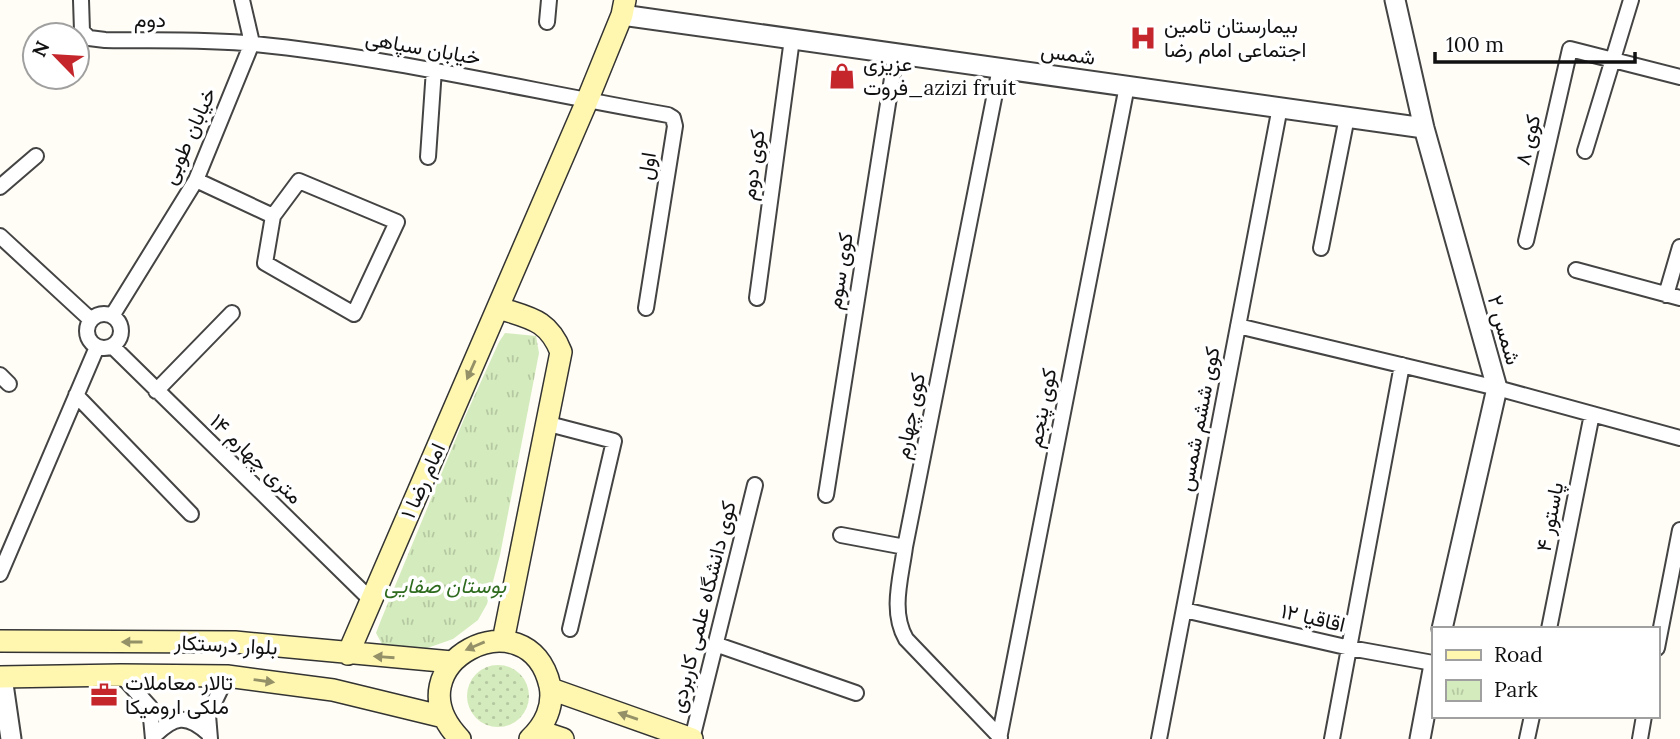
<svg xmlns="http://www.w3.org/2000/svg" width="1680" height="739" font-family="Lora,Vazirmatn,serif">
	<style>
		.grass { fill: url(#grass-dots) }
		.park { fill: url(#park-tufts) }
		.lines { fill: none; stroke-linecap: round; stroke-linejoin: round }
		.minor-casing { stroke: #444; stroke-width: 18 }
		.tertiary-casing { stroke: #444; stroke-width: 23 }
		.secondary-casing { stroke: #333; stroke-width: 24 }
		.minor { stroke: #fff; stroke-width: 14 }
		.tertiary { stroke: #fff; stroke-width: 19 }
		.secondary { stroke: #fff7b0; stroke-width: 21 }
		.oneway { fill: #949068 }
		.labels { text-anchor: middle; stroke-width: 7; stroke-linejoin: round; paint-order: stroke }
		.street-label { font-size: 21px; fill: #111; stroke: #fff }
		.poi-label { font-size: 21px; fill: #111; stroke: #fff; text-anchor: start }
		.park-label { font-size: 21px; font-style: italic; fill: #2e6b1f; stroke: #fff }
	</style>
	<defs>
		<pattern id="grass-dots" width="8" height="8" patternUnits="userSpaceOnUse" patternTransform="scale(1.75)"><rect width="8" height="8" fill="#d4ebbd"/><path d="M2 2h.1M6 6h.1" fill="none" stroke="#b5c8a1" stroke-width="1.8" stroke-linecap="round"/></pattern>
		<pattern id="park-tufts" width="24" height="20" patternUnits="userSpaceOnUse" patternTransform="scale(1.75)"><rect width="24" height="20" fill="#d4ebbd"/><path d="M3 7l-1-3M5 7V3M7 7l1-3M15 17l-1-3M17 17v-4M19 17l1-3" fill="none" stroke="#b5c8a1"/></pattern>
	</defs>
	<rect width="100%" height="100%" fill="#fffdf5"/>
	<path class="grass" d="M467 696a31 31 0 1 1 62 0a31 31 0 1 1-62 0Z"/>
	<path class="park" d="M505,333L536,336L539,353L500,555L487,604L478,620L453,639L416,652L383,646L376,633L381,620L464,419L499,342Z"/>
	<g class="lines">
		<g class="minor-casing">
			<path id="minor" d="M81,0L82,31L89,38L105,40C154,41 205,39 254,44C393,58 530,91 668,115L673,118L675,126L646,308
				M547,22L549,0
				M1585,151L1631,0
				M428,157L434,69
				M196,180L273,216
				M299,181L397,222L354,314L265,263L273,216Z
				M0,187L36,156
				M0,236L91,320
				M1526,241L1570,49L1680,77
				M1321,248L1347,117
				M1576,270L1680,298
				M1666,295L1680,247
				M757,298L792,39
				M87 331a17 17 0 1 1 34 0a17 17 0 1 1-34 0Z
				M112,316L196,180L252,43L242,0
				M1238,326L1497,388L1680,438
				M112,346L371,600
				M0,375L9,384
				M156,391L232,313
				M76,395L191,514
				M545,423L614,441L570,629
				M826,495L896,53
				M841,535L905,547
				M0,574L97,347
				M1184,610L1350,648L1433,663
				M1549,629L1592,414
				M715,644L856,693
				M1657,648L1680,530
				M121,675L150,707L153,739
				M153,737C174,716 186,713 209,734
				M1000,737L906,639C890,611 901,578 905,547L1000,68
				M210,739L208,715L227,676
				M692,739L755,485
				M999,739L1127,86
				M1159,739L1280,107
				M1332,739L1402,365
				M1527,739L1532,716
				M1640,739L1644,716"/>
		</g>
		<g class="tertiary-casing">
			<path id="tertiary" d="M1395,0L1424,128L1497,388L1442,629
				M622,15L1424,128
				M2,677L11,739
				M1420,739L1433,670"/>
		</g>
		<g class="secondary-casing">
			<path id="secondary" d="M499,308C529,318 548,319 561,352L503,641
				M0,641L235,642L452,662
				M348,654L587,101L622,15L625,0
				M0,677L121,675L227,676L333,690L444,717
				M551,689L692,739
				M539,731L563,739
				M460,739C387,664 529,592 550,686C554,706 545,725 530,739"/>
		</g>
		<use href="#minor" class="minor"/>
		<use href="#tertiary" class="tertiary"/>
		<use href="#secondary" class="secondary"/>
	</g>
	<defs><path id="oneway-solid" d="M-6-.8H1V-3.2L6.5 0L1 3.2V.8H-6Z" transform="scale(1.75)"/></defs>
	<g class="oneway">
		<use href="#oneway-solid" transform="translate(471 370) rotate(114)"/>
		<use href="#oneway-solid" transform="translate(132 642) rotate(-180)"/>
		<use href="#oneway-solid" transform="translate(475 646) rotate(157)"/>
		<use href="#oneway-solid" transform="translate(384 657) rotate(-176)"/>
		<use href="#oneway-solid" transform="translate(264 681) rotate(8)"/>
		<use href="#oneway-solid" transform="translate(628 716) rotate(-161)"/>
	</g>
	<defs>
		<g id="hospital-bare" transform="scale(2.1)"><path d="M-5-5h3v3.5h4V-5h3V5h-3V1.5h-4V5h-3Z" fill="#c4262b" stroke="#fff" stroke-width="2.5" paint-order="stroke"/></g>
		<g id="shop-bare" transform="scale(2.1)"><path d="M-5-2.5h2.3a2.7 3.5 0 0 1 5.4 0H5L5.5 6h-11ZM-1.5-2.5h3a1.5 2.3 0 0 0-3 0Z" fill="#c4262b" stroke="#fff" stroke-width="2.5" paint-order="stroke"/></g>
		<g id="office-bare" transform="scale(2.1)"><path d="M-6-3h4V-5.5h4V-3h4V5H-6ZM-1-4.5V-3h2v-1.5ZM-6 0V1H6V0Z" fill="#c4262b" stroke="#fff" stroke-width="2.5" paint-order="stroke"/></g>
	</defs>
	<g fill-rule="evenodd">
		<use href="#hospital-bare" x="1143" y="38"/>
		<use href="#shop-bare" x="842" y="76"/>
		<use href="#office-bare" x="104" y="695"/>
	</g>
	<g class="labels">
		<g class="street-label">
			<text transform="translate(150 20) rotate(1)" y="7">دوم</text>
			<text transform="translate(423 48) rotate(10)" y="7">خیابان سپاهی</text>
			<text transform="translate(1068 54) rotate(8)" y="7">شمس</text>
			<text transform="translate(189 136) rotate(-66)" y="7">خیابان طوبی</text>
			<text transform="translate(1528 140) rotate(-77)" y="7">کوی ۸</text>
			<text transform="translate(753 165) rotate(-82)" y="7">کوی دوم</text>
			<text transform="translate(647 166) rotate(-81)" y="7">اول</text>
			<text transform="translate(840 271) rotate(-81)" y="7">کوی سوم</text>
			<text transform="translate(1504 330) rotate(74)" y="7">شمس ۲</text>
			<text transform="translate(1042 408) rotate(-79)" y="7">کوی پنجم</text>
			<text transform="translate(910 416) rotate(-79)" y="7">کوی چهارم</text>
			<text transform="translate(1199 419) rotate(-79)" y="7">کوی ششم شمس</text>
			<text transform="translate(256 459) rotate(44)" y="7">۱۴ متری چهارم</text>
			<text transform="translate(423 481) rotate(-66)" y="7">امام رضا ۱</text>
			<text transform="translate(1550 517) rotate(-79)" y="7">پاستور ۴</text>
			<text transform="translate(703 607) rotate(-76)" y="7">کوی دانشگاه علمی کاربردی</text>
			<text transform="translate(1313 618) rotate(13)" y="7">اقاقیا ۱۲</text>
			<text transform="translate(226 645) rotate(3)" y="7">بلوار درستکار</text>
		</g>
		<g class="poi-label">
			<text x="1164" y="33">بیمارستان تامین<tspan x="1164" dy="24">اجتماعی امام رضا</tspan></text>
			<text x="863" y="71">عزیزی<tspan x="863" dy="24">فروت_azizi fruit</tspan></text>
			<text x="125" y="690">تالار معاملات<tspan x="125" dy="24">ملکی ارومیکا</tspan></text>
		</g>
		<g class="park-label">
			<text x="445" y="593">بوستان صفایی</text>
		</g>
	</g>
	<rect x="1432" y="627" width="228" height="91" fill="#ffffff" stroke="#a0a0a0" stroke-width="2"/>
	<rect x="1446" y="650" width="35" height="10" fill="#fff7b0" stroke="#a0a0a0" stroke-width="2"/>
	<text x="1494" y="662" font-size="21" fill="#111111">Road</text>
	<rect x="1446" y="680" width="35" height="21" fill="url(#park-tufts)" stroke="#a0a0a0" stroke-width="2"/>
	<text x="1494" y="697" font-size="21" fill="#111111">Park</text>
	<g transform="translate(56 56) rotate(295)"><circle r="33" fill="#ffffff" stroke="#a0a0a0" stroke-width="2"/>
	<path d="M0-5L12 26L0 18L-12 26Z" fill="#c4262b"/>
	<text y="-10" font-size="19" font-weight="bold" text-anchor="middle" fill="#111111">N</text>
	</g>
	<path d="M1435 52v10h200v-10" fill="none" stroke="#111111" stroke-width="3.5"/>
	<text x="1446" y="52" font-size="21" fill="#111111" stroke="#ffffff" stroke-width="5" paint-order="stroke">100 m</text>
</svg>
